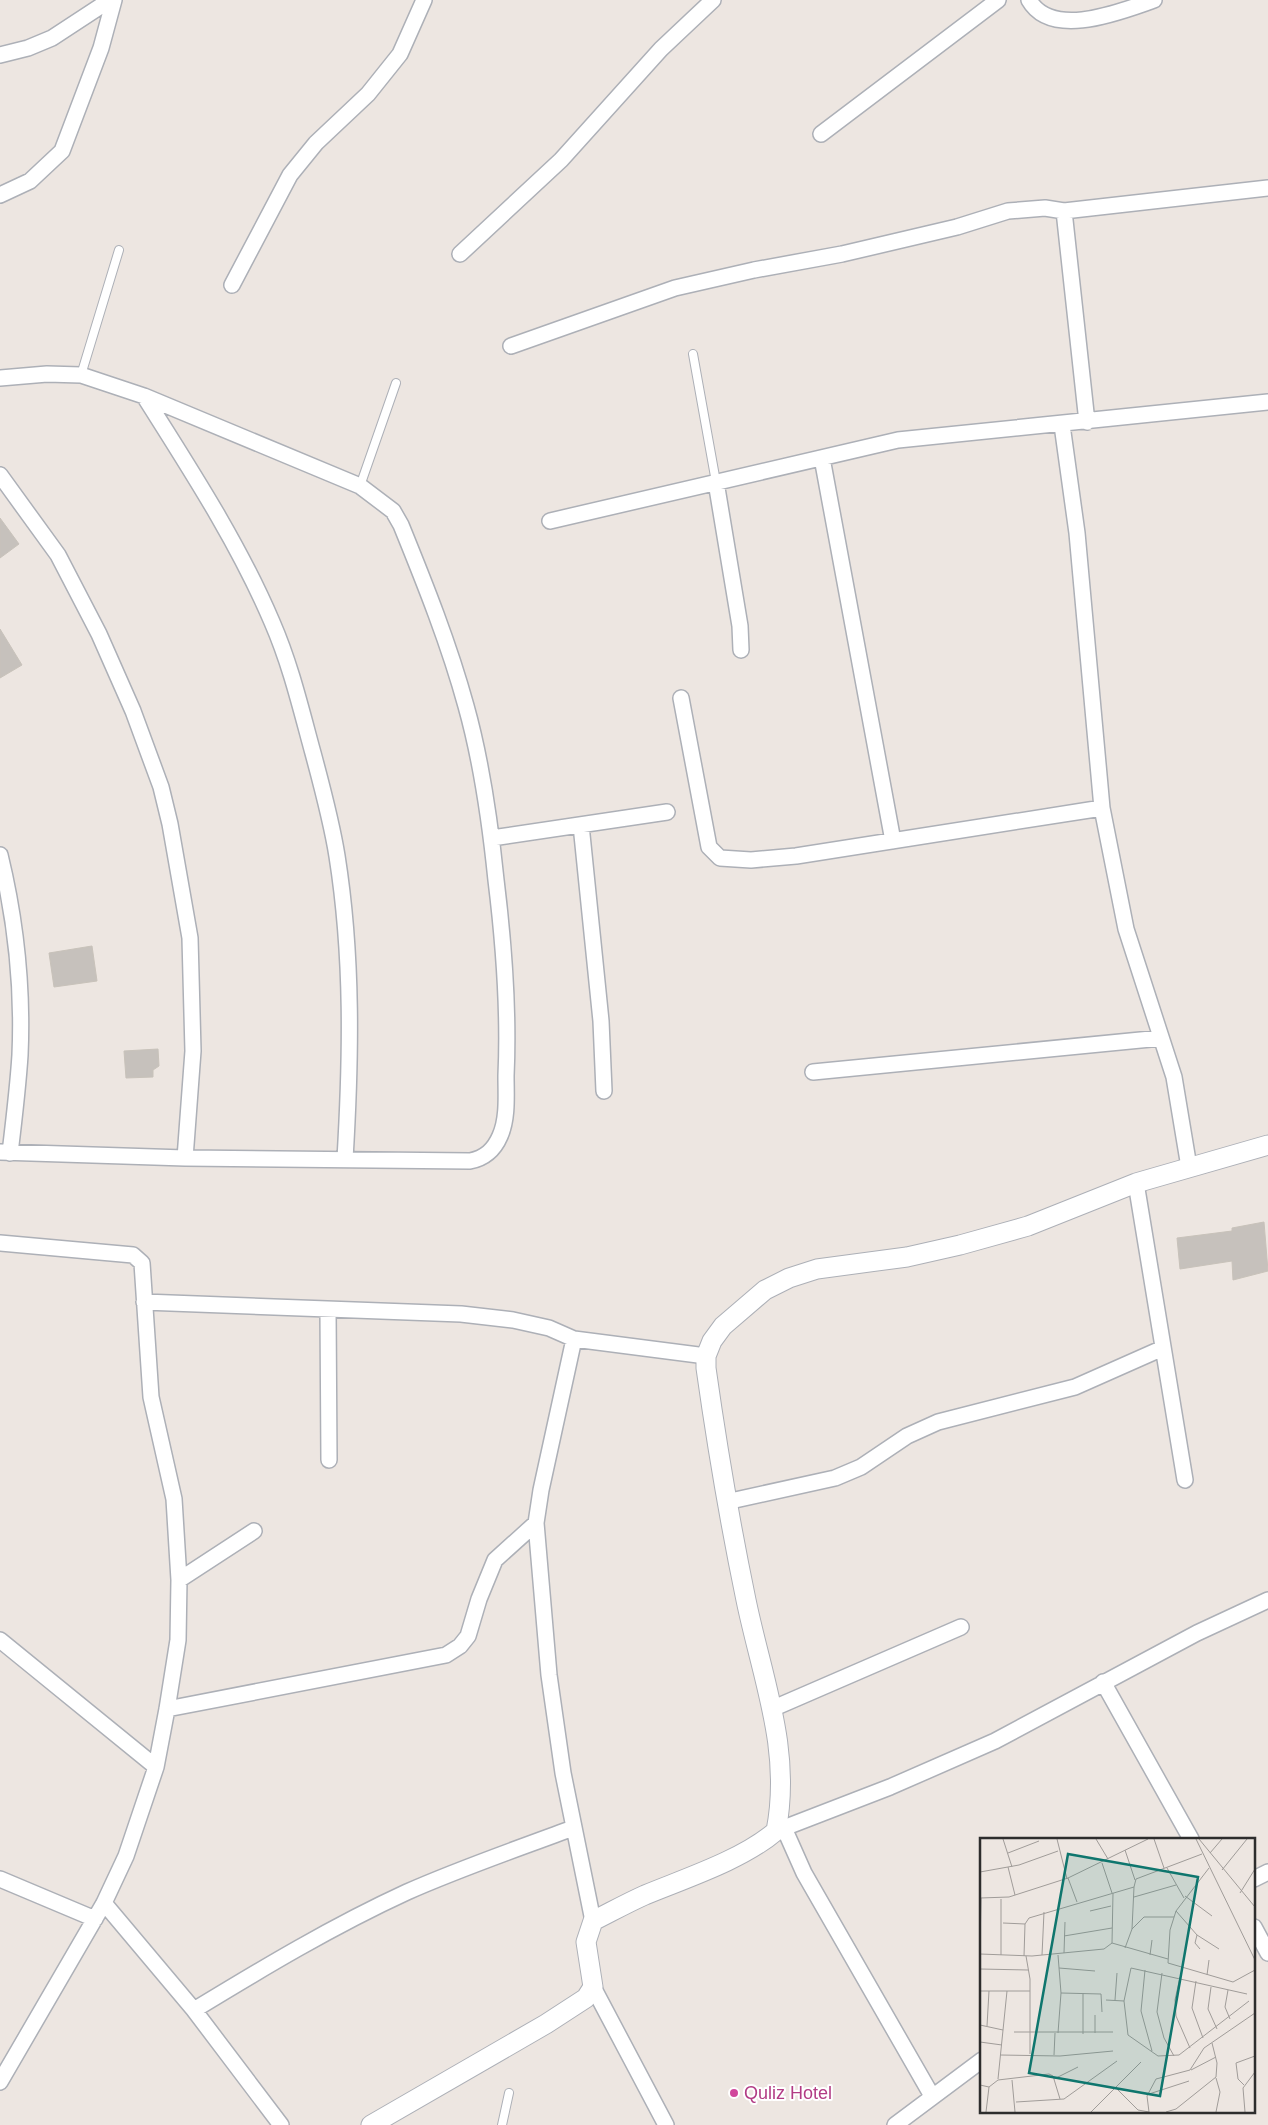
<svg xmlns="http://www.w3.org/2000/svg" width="1268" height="2125" font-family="Helvetica,sans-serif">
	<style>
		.building { fill: #c6c1bc; stroke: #c8c2ba }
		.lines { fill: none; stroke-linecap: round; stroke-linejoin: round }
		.service-casing { stroke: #adb0b7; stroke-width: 10 }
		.minor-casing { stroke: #adb0b7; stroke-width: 18 }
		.tertiary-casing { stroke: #adb0b7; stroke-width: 21 }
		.service { stroke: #fff; stroke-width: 8 }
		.minor { stroke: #fff; stroke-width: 15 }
		.tertiary { stroke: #fff; stroke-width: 19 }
		.hotel-dot { fill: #d1479c; stroke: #fff; stroke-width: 2 }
		.labels { text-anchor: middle; stroke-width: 4; stroke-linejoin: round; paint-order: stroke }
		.hotel-label { font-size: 18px; fill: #b23c85; stroke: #fff; text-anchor: start }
		.inset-road { fill: none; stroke: #a09c99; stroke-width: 1 }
		.view { fill: #0f766e; fill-opacity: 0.15; stroke: #0f766e; stroke-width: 2.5 }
		.inset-edge { fill: none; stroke: #2d2d2d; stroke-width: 2.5 }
	</style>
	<rect width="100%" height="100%" fill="#ede6e1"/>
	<path class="building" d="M0,518L19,544L0,558Z
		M0,629L22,665L0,678Z
		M92,946L97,981L54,987L49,953Z
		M158,1049L159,1066L153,1070V1077L126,1078L124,1051Z
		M1264,1222L1268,1271L1233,1280L1232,1261L1180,1269L1177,1238L1232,1231V1228Z"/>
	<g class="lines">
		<g class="service-casing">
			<path id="service" d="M693,354L716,482
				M81,375L119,250
				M360,486L396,383
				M502,2125L509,2093"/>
		</g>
		<g class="minor-casing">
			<path id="minor" d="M1029,0C1052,40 1122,11 1154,0
				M0,55L28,48L52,38L110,0
				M821,134L998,0
				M0,195L30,181L62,151L101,48L114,0
				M1064,211L1087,422
				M460,254L561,160L661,49L713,0
				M232,285L290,175L316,143L368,94L400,54L424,0
				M511,346L675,288L754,270L842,254L957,227L1008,211L1045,208L1064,211L1268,188
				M0,378L47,374L81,375L144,396L360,486L393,511L401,525C425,584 449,644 466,706C482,763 490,821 496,880C504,945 509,1011 506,1076C506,1095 508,1118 500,1136C494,1150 485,1158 470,1161L185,1158L0,1152
				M144,396C190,469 238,542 272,622C289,661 299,701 310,742C320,779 331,818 337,856C353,957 351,1058 345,1159
				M1062,425L1077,533L1102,808L1126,929L1174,1077L1189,1167
				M822,458L893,841
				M0,475L58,555L99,634L133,711L161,787L170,824L190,938L193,1051L185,1158
				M716,482L740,626L741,650
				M550,521L898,440L1268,402
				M681,698L709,847L720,858L751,860L796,856L1102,808
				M581,825L601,1021L604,1091
				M492,838L667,812
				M0,855C16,921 23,987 20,1055C18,1087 14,1120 10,1153
				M813,1072L1161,1038
				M1136,1183L1185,1480
				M0,1243L133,1255L142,1263L151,1397L174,1499L179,1580L178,1640L167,1709L156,1767L126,1856L104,1903L0,2082
				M144,1302L461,1314L513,1320L549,1328L574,1339L706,1356
				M328,1310L329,1460
				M574,1339L541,1490L536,1523L549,1675L563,1773L593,1921
				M726,1502L835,1478L861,1467L907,1436L938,1422L1075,1387L1163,1348
				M179,1580L254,1531
				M0,1640L156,1767
				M1103,1682L1191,1839
				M774,1708L961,1627
				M167,1709L446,1655L460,1646L468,1636L479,1599L495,1560L536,1523
				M784,1828L804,1873L932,2096
				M776,1831L890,1787L995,1741L1197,1633L1268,1600
				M0,1879L95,1919
				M1254,1879L1268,1872
				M104,1903L194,2010L281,2125
				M1254,1927L1268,1953
				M593,1987L666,2125
				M194,2010C263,1968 333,1926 407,1892C461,1868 517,1849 573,1828
				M895,2125L982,2060"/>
		</g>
		<g class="tertiary-casing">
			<path id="tertiary" d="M371,2125L546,2024L586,1998L593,1987L586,1942L593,1921C611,1912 627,1903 645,1895C686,1878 742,1860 776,1831C792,1750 762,1678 746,1600C730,1523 717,1446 706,1368V1356L712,1341L723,1326L765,1290L789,1278L817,1269L907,1257L960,1245L1028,1226L1136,1183L1268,1145"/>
		</g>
		<use href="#service" class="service"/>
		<use href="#minor" class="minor"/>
		<use href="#tertiary" class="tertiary"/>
	</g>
	<circle class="hotel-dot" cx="734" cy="2093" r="5"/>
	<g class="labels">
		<g class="hotel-label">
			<text x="744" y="2099">Quliz Hotel</text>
		</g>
	</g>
	<g transform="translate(980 1838)">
		<rect width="275" height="275" fill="#ede6e1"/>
		<path class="inset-road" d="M23,1L32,29M77,1L87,41M116,1L128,21M174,1L184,30M216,1L275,122M219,1L275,69M145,12L155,42M28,15L59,3M230,15L242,1M122,25L132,55M28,29L35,57M187,30L204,60M229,30L196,73L190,92L188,125L253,144L275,132M242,32L267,1M0,34L39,27L78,13M88,40L97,64M260,55L275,31M205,58L232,78M154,59L196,47M0,60L29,59L88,40L168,1M21,61V117M110,73L131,68M196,73L217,97L239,111M23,85L45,86M152,91L164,79H194M217,97L215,105L220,111M84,98L132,90M132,105L188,121M0,110L1,60M145,110L152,91L154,49M84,115L85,84M0,116L52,118L124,111L132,105L133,55M62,117L64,74M170,117L172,102M44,118L45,86L49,80L154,49L156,41L222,16M46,118L50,141V216M79,130L115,133M0,131L48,132M165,132L161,173L172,213M182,135L177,174L184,200L194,218M227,137L229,122M200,139L195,162L196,178L210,210M216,143L212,170L223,200M231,149L228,171L237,191M248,152L245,169L250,181M0,153H50M81,155L121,156L122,174M103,155V196M267,156L151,130L144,163L148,197L178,218L199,217L269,163M126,162L144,163M135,162L137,135M0,187L23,192M7,188L9,153M34,194H133M78,195L81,155L78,117M115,195V177M0,204L22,207M20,217L80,218L133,213M74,217L75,195M211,232L236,219M236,240L240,254L236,274M18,241L27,153M74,241L98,229M32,242L35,274M0,247L9,249L18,242L69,236L73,238L80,261M264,247L258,241L256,225L275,218M136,250L158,272L169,274M169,256L209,243M36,264L84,261L137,223M6,274L9,249M111,274L161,224M169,274L167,258L176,241L210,232L224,210L275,175M186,274L196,271L236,239L237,225L232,205M265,274L263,250L275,234"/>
		<path class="view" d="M88,16L218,39L180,258L49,235Z"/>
		<rect width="275" height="275" class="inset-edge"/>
	</g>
</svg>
